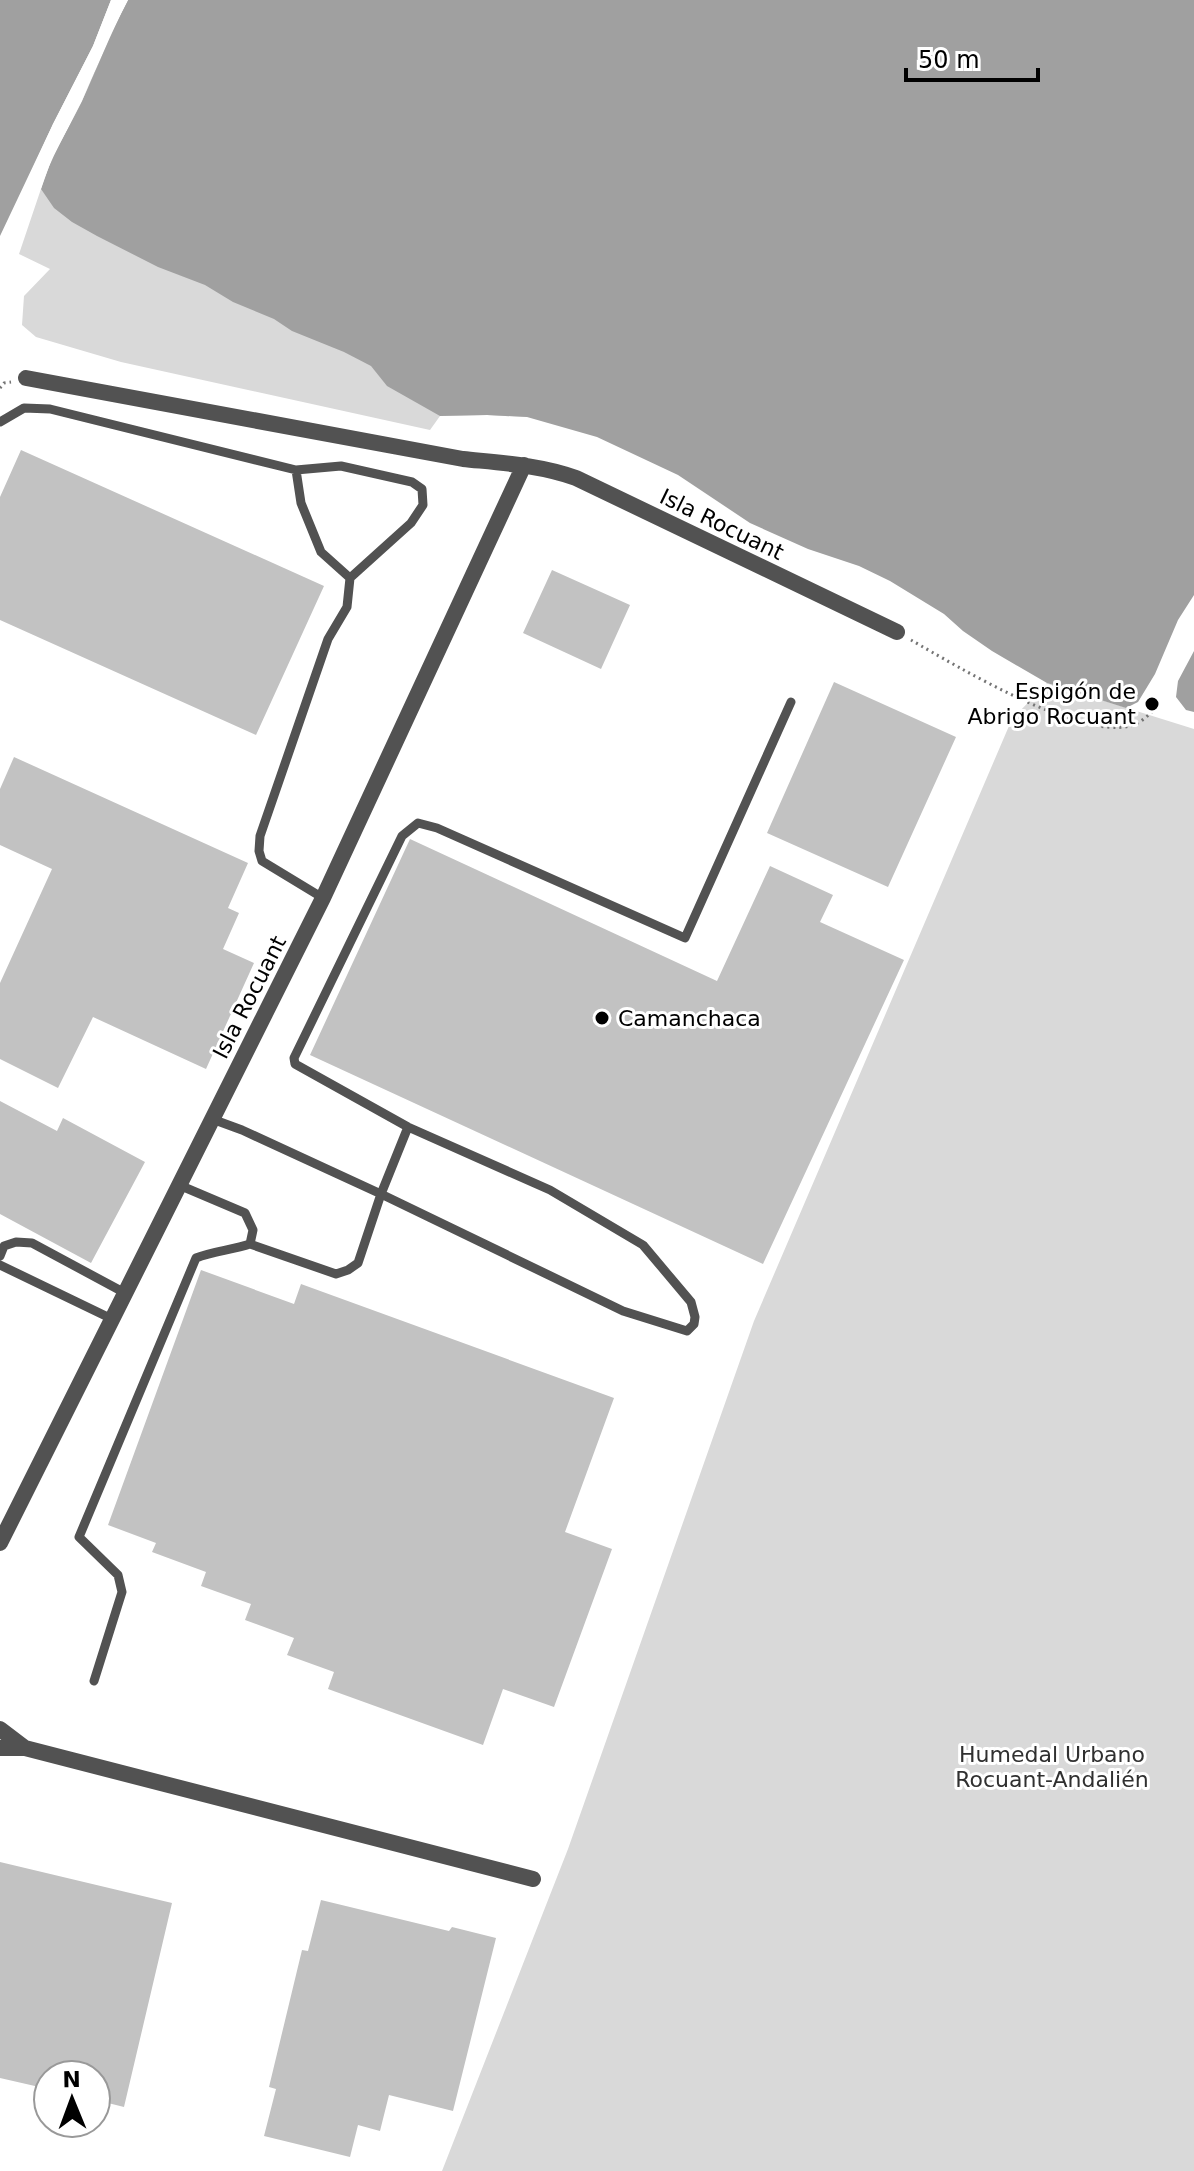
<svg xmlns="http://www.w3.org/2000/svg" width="1194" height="2171" font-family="'DejaVu Sans',sans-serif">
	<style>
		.green { fill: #d9d9d9 }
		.water { fill: #a0a0a0 }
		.pier { fill: #fff }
		.building { fill: #c2c2c2 }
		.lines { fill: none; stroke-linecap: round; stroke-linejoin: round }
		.path { stroke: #747474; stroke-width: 3; stroke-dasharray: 2 4; stroke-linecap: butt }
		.lane { stroke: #525252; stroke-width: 9 }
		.street { stroke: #525252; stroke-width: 16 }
		.poi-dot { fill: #000; stroke: #fff; stroke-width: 3 }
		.labels { text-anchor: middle; stroke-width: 6; stroke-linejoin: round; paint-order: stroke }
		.street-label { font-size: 22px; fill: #000; stroke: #fff }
		.poi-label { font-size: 22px; fill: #000; stroke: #fff; text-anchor: end }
		.park-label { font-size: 22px; fill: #303030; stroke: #fff }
	</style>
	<rect width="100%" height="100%" fill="#fff"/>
	<path class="green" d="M128,0L527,417L487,415L440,416L430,430L121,362L36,337L22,325L24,296L50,269L19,254L44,180Z
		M1047,683L1194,729V2171H442L568,1849L754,1321L1012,719Z"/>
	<path class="water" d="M0,0H111L93,46L53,124L0,236Z
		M128,0H1194V595L1178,620L1155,674L1138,702L1126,708L1047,683L992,651L963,631L944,614L890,581L859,566L808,549L750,523L678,475L597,437L527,417L487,415L440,416L387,386L371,366L344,352L292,331L274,319L233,302L205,285L158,267L97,236L72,222L54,208L41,189C50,158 67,132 81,103C97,69 110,34 128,0Z
		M1194,651V712L1186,710L1176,697L1178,681Z"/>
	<path class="pier" d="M111,0H115L97,48L56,125L29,184L26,183L53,124L93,46Z
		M123,0H128L108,39L82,101L52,158L41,189L37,187L48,156L78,100L104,37Z"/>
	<path class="building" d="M21,450L324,586L256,735L0,620V497Z
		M552,570L630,605L601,669L523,633Z
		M834,682L956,737L888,887L767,833Z
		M14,757L248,863L228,908L239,913L223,949L254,963L206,1069L93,1017L58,1088L0,1059V983L52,869L0,845V789Z
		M410,839L717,981L770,866L833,895L820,922L904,960L763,1264L310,1055Z
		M0,1101L57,1131L63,1118L145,1162L91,1263L0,1214Z
		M201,1270L294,1304L301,1284L614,1398L565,1532L612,1549L554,1707L503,1689L483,1745L328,1689L334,1672L287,1655L294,1638L245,1620L251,1604L201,1586L206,1572L152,1552L156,1543L108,1525Z
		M0,1862L172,1903L124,2107L96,2100V2075H48V2089L0,2078Z
		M321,1900L449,1931L452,1927L496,1938L453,2111L389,2095L380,2131L358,2125L350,2157L264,2136L276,2089L269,2087L302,1950L308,1951Z"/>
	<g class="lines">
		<path class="path" d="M0,388L4,383L11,382
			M911,640C958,667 1078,739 1130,726C1141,724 1151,712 1160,705"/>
		<path class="lane" d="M0,422L24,408L50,409L296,470L341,466L412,482L422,489L423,505L411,523L350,578L347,607L328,639L260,836L259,851L262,861L323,898
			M296,470L301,503L321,552L350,578
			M212,1119L242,1130L381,1194L623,1311L687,1331L694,1324L695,1317L691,1302L643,1245L550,1190L408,1127L295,1064L294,1058L402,836L418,823L437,828L685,938L791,702
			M250,1244L336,1274L348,1270L358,1263L381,1194L408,1127
			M0,1256L4,1246L16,1242L32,1243L125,1293
			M0,1265L112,1319
			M94,1681L122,1592L118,1575L79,1537L196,1258C213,1251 232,1250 250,1244L253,1230L245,1213L179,1185"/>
		<path class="street" d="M26,378L463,459C502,463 540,465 576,478L897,632
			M0,1543L323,898L524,465
			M0,1729L25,1748
			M0,1748H25L533,1879"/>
	</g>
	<g class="poi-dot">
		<circle cx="1152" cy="704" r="8"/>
		<circle cx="602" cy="1018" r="8"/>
	</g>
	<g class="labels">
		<g class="street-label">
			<text transform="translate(722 524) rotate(26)" y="8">Isla Rocuant</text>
			<text transform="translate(249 997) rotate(-63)" y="8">Isla Rocuant</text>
		</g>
		<g class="poi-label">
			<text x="1136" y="699">Espigón de<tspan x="1136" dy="25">Abrigo Rocuant</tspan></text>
			<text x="618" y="1026" text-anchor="start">Camanchaca</text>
		</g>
		<g class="park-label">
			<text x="1052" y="1762">Humedal Urbano<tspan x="1052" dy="25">Rocuant-Andalién</tspan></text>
		</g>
	</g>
	<g transform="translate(72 2099) rotate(359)"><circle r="38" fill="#ffffff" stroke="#999999" stroke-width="2"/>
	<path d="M0-6L14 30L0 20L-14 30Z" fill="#000000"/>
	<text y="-12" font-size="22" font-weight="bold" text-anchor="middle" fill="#000000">N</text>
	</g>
	<path d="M906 68v12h132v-12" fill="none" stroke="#000000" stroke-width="4"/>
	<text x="918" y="68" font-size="24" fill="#000000" stroke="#ffffff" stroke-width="6" paint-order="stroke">50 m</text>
</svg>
